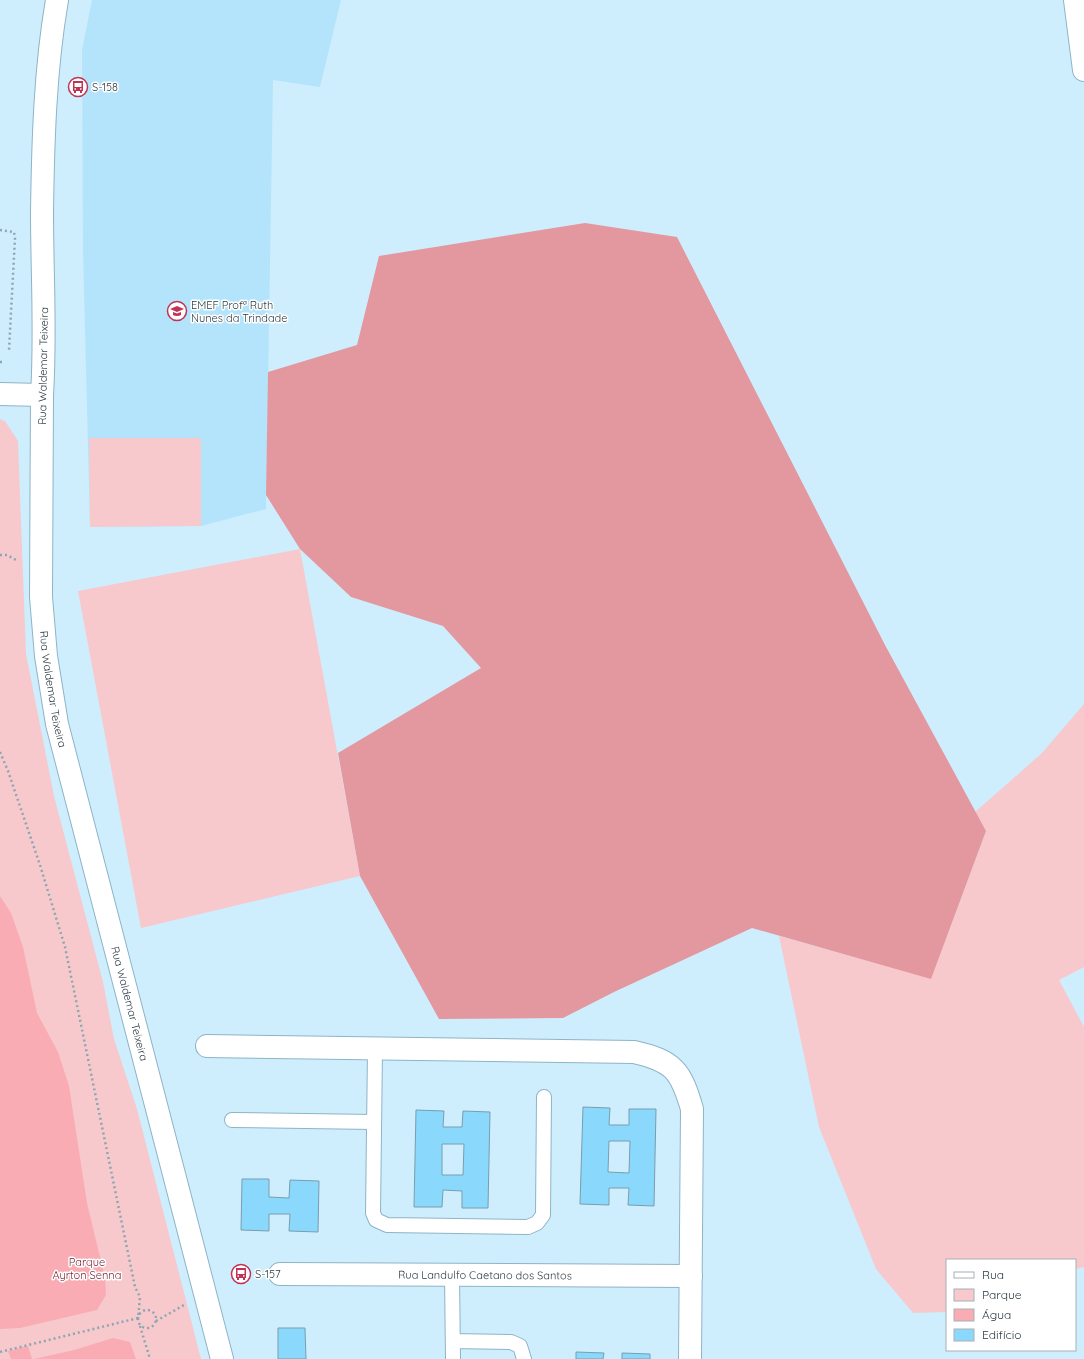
<svg xmlns="http://www.w3.org/2000/svg" width="1084" height="1359" font-family="Quicksand,sans-serif">
	<style>
		.built { fill: #b4e4fb }
		.green { fill: #f7c9cc }
		.forest { fill: #e3979f }
		.water { fill: #f9acb3 }
		.building { fill: #8ad8fb; stroke: #789eaf; fill-rule: evenodd }
		.lines { fill: none; stroke-linecap: round; stroke-linejoin: round }
		.service-casing { stroke: #8eb4c6; stroke-width: 16 }
		.minor-casing { stroke: #8eb4c6; stroke-width: 24 }
		.tertiary-casing { stroke: #8eb4c6; stroke-width: 24 }
		.secondary-casing { stroke: #8eb4c6; stroke-width: 24 }
		.path { stroke: #8da6b2; stroke-width: 2.5; stroke-dasharray: 2 3; stroke-linecap: butt }
		.service { stroke: #fff; stroke-width: 14 }
		.minor { stroke: #fff; stroke-width: 22 }
		.tertiary { stroke: #fff; stroke-width: 22 }
		.secondary { stroke: #fff; stroke-width: 22 }
		.labels { text-anchor: middle; stroke-width: 3; stroke-linejoin: round; paint-order: stroke }
		.poi-label { font-size: 11px; fill: #2a3941; stroke: #fff; text-anchor: start }
		.street-label { font-size: 11px; fill: #2a3941; stroke: #fff }
		.park-label { font-size: 11px; fill: #751e30; stroke: #fff }
	</style>
	<rect width="100%" height="100%" fill="#ceeefd"/>
	<path class="built" d="M92,0H341L320,87L273,80L266,509L201,526L90,527L83,250L82,50Z"/>
	<path class="green" d="M0,419L5,421L18,441L26,654L54,796L103,982L114,1039L137,1109L201,1359H0Z
		M89,438H201V526L90,527Z
		M300,549L360,876L141,928L78,591Z
		M1084,704V967L1059,980L1084,1027V1267L1075,1269V1260H947V1312L913,1313L876,1269L819,1127L779,936L931,978L986,831L975,812L1042,753Z"/>
	<path class="forest" d="M585,223L677,237L885,645L986,831L931,979L752,928L614,992L563,1018L439,1019L360,876L338,753L481,668L443,626L351,597L300,549L266,495L268,372L357,345L379,256Z"/>
	<path class="water" d="M0,896L11,913L23,947L37,1013L58,1052L69,1086L87,1203L105,1278L106,1295L97,1310L20,1328L0,1329Z
		M113,1338L130,1342L136,1359H34L74,1350Z
		M28,1346L32,1359H11L8,1351Z"/>
	<path class="building" d="M583,1107L610,1108L609,1125H629V1109H656L654,1206L628,1205L629,1188H609V1205L580,1204ZM609,1141H630L629,1173L608,1172Z
		M416,1110L444,1111L443,1127H462L463,1111L490,1112L488,1208H462V1191L443,1190L442,1207H414ZM442,1144H464L463,1175H442Z
		M242,1179H269V1197L289,1198L290,1180L319,1181L318,1232L289,1231L290,1214H269V1231L241,1230Z
		M278,1328H305L306,1359H278Z
		M576,1352L604,1353L603,1359H576Z
		M622,1353L650,1354V1359H622Z"/>
	<g class="lines">
		<g class="service-casing">
			<path id="service" d="M375,1049L373,1213L376,1220L387,1225L528,1227L537,1223L543,1215L544,1097
				M232,1120L374,1122
				M452,1276L453,1359
				M453,1341L511,1342L520,1346L524,1359"/>
		</g>
		<g class="minor-casing">
			<g id="minor">
				<path d="M1075,0L1084,70"/>
				<path d="M207,1046L634,1052C674,1061 681,1071 692,1109L690,1359"/>
				<path id="s1" d="M280,1274L691,1276"/>
			</g>
		</g>
		<g class="tertiary-casing">
			<g id="tertiary">
				<path id="s2" d="M42,395L41,597L46,656L57,724L222,1359"/>
			</g>
		</g>
		<g class="secondary-casing">
			<path id="secondary" d="M0,394L42,395C46,334 42,273 42,212C43,142 45,69 57,0"/>
		</g>
		<path class="path" d="M0,230L14,232L15,238L9,350
			M0,362H2
			M0,555H7L18,561
			M0,752L8,771L40,865L65,947L135,1287L140,1297L138,1318L0,1352
			M138 1319a9 9 0 1 1 18 0a9 9 0 1 1-18 0Z
			M156,1321L184,1305
			M140,1326L150,1359"/>
		<use href="#service" class="service"/>
		<use href="#minor" class="minor"/>
		<use href="#tertiary" class="tertiary"/>
		<use href="#secondary" class="secondary"/>
	</g>
	<defs>
		<g id="bus-ring" transform="scale(1)"><circle r="9.5" fill="#fff" stroke="#c23252" stroke-width="1.5"/><path d="M-5-6H5V4H4V6H2V4H-2V6H-4V4H-5ZM-3.5-4V0h7V-4ZM-3.5 1.2v1.5H-2V1.2ZM2 1.2v1.5H3.5V1.2Z" fill="#c23252"/></g>
		<g id="school-ring" transform="scale(1)"><circle r="9.5" fill="#fff" stroke="#c23252" stroke-width="1.5"/><path d="M0-5L7-2L0 1L-7-2ZM-4 1L0 2.5L4 1V4Q0 6-4 4Z" fill="#c23252"/></g>
	</defs>
	<g fill-rule="evenodd">
		<use href="#bus-ring" x="78" y="87"/>
		<use href="#school-ring" x="177" y="311"/>
		<use href="#bus-ring" x="241" y="1274"/>
	</g>
	<g class="labels">
		<g class="poi-label">
			<text x="92" y="91">S-158</text>
			<text x="191" y="309">EMEF Profª Ruth<tspan x="191" dy="13">Nunes da Trindade</tspan></text>
			<text x="255" y="1278">S-157</text>
		</g>
		<g class="street-label">
			<text transform="translate(43 366) rotate(-89)" y="4">Rua Waldemar Teixeira</text>
			<text dy="4" stroke="none"><textPath href="#s2" startOffset="295">Rua Waldemar Teixeira</textPath></text>
			<text dy="4" stroke="none"><textPath href="#s2" startOffset="619">Rua Waldemar Teixeira</textPath></text>
			<text dy="4" stroke="none"><textPath href="#s1" startOffset="205">Rua Landulfo Caetano dos Santos</textPath></text>
		</g>
		<g class="park-label">
			<text x="87" y="1266">Parque<tspan x="87" dy="13">Ayrton Senna</tspan></text>
		</g>
	</g>
	<rect x="946" y="1259" width="130" height="92" fill="#ffffff" stroke="#aab0b3"/>
	<rect x="954" y="1272" width="20" height="6" fill="#ffffff" stroke="#aab0b3"/>
	<text x="982" y="1279" font-size="12" fill="#2a3941">Rua</text>
	<rect x="954" y="1289" width="20" height="12" fill="#f7c9cc" stroke="#aab0b3"/>
	<text x="982" y="1299" font-size="12" fill="#2a3941">Parque</text>
	<rect x="954" y="1309" width="20" height="12" fill="#f9acb3" stroke="#aab0b3"/>
	<text x="982" y="1319" font-size="12" fill="#2a3941">Água</text>
	<rect x="954" y="1329" width="20" height="12" fill="#8ad8fb" stroke="#aab0b3"/>
	<text x="982" y="1339" font-size="12" fill="#2a3941">Edifício</text>
</svg>
